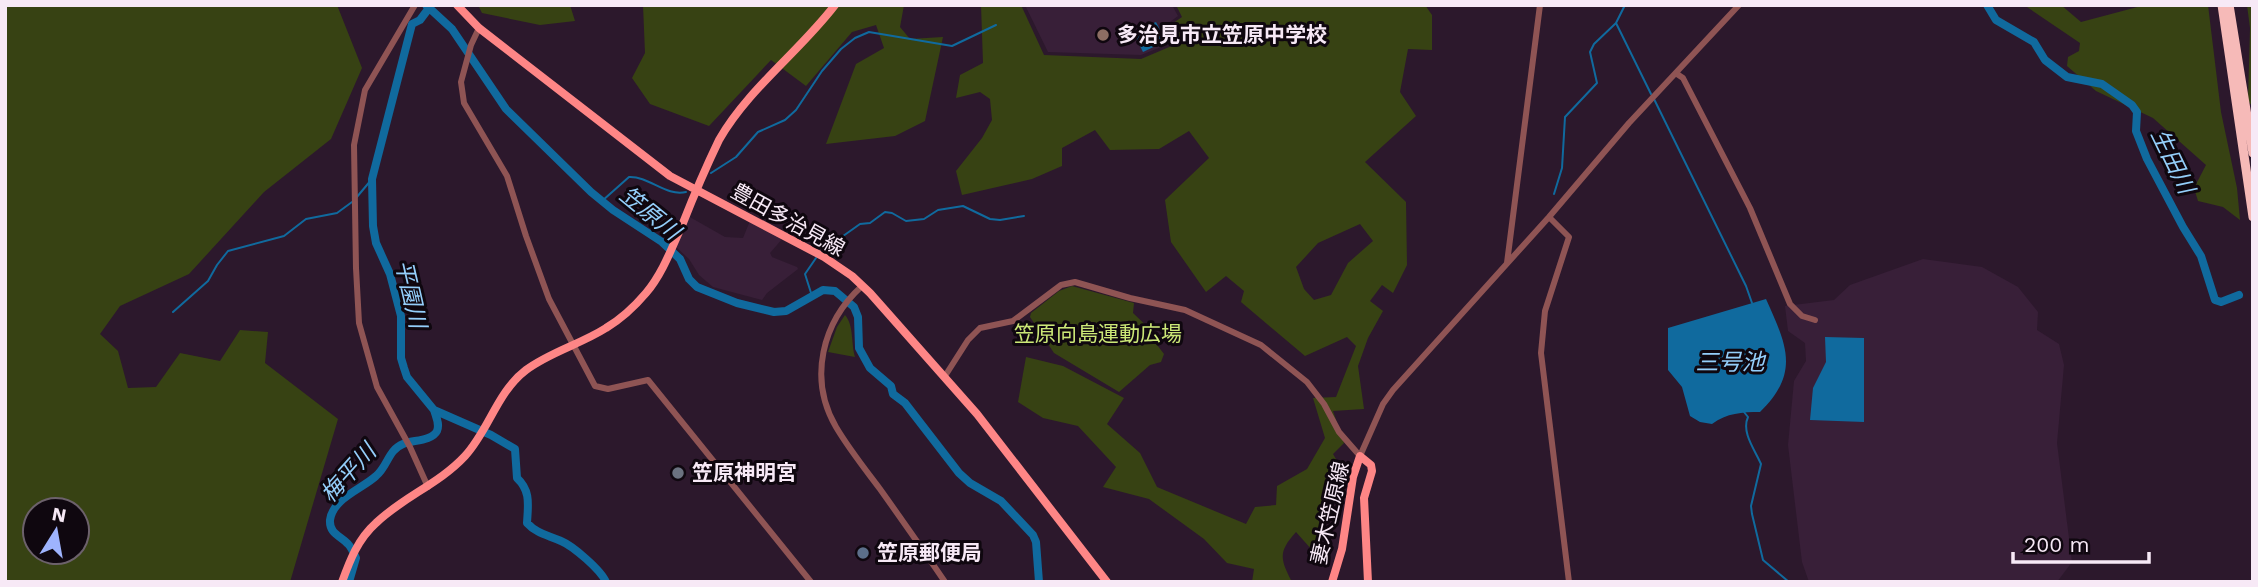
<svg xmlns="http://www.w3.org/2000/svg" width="2258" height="587" font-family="'Work Sans','Noto Sans JP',sans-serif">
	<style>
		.built { fill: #381f38 }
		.green { fill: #374213; fill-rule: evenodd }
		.water { fill: #106a9e }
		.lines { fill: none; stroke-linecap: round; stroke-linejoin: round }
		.stream { stroke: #106a9e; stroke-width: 2 }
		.river { stroke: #106a9e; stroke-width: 8 }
		.minor { stroke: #8f5454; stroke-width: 6 }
		.major { stroke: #fe8686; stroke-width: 8 }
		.highway { stroke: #f6bab8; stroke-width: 9 }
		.education-dot { fill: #8d6e63; stroke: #0f070f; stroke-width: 2.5 }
		.worship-dot { fill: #6b7280; stroke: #0f070f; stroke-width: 2.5 }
		.service-dot { fill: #5c6f8a; stroke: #0f070f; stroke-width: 2.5 }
		.labels { text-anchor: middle; stroke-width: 6; stroke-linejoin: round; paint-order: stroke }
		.poi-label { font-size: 21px; font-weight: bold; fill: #f7e9f6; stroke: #0f070f; text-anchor: start }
		.street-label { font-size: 21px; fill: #f7e9f6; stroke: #0f070f }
		.park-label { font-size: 21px; fill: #cce877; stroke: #0f070f }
		.water-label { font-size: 23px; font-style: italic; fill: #94cefa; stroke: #0f070f }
	</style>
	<rect width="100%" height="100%" fill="#2c182c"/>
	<path class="built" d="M1025,5H1172L1178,16L1163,27L1171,43L1141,55L1048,52Z
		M688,216L725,237L743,238L750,221L783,238L770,253L772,257L797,267L798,269L767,293L762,300L713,287L699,275L689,259L675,246Z
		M1923,259L1982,267L2018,287L2038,312L2037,330L2059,344L2064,365L2057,443L2072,562L2057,582H1809L1802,562L1788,445L1794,381L1806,361L1805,343L1788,331L1785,306L1834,300L1850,285Z"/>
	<path class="green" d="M5,5H337L362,68L331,139L264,192L189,274L120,306L100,334L118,351L128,388L156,387L180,353L220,361L240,330L268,332L265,363L338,419L290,582H5ZM35,510H77V552H35Z
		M478,5H570L575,21L540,25L482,13Z
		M643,5H904L900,27L910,39L943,37L925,121L895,136L826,144L856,64L884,48L876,25L852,32L806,86L771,60L709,126L650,104L632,78L645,53Z
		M981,5H1021L1044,55L1141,59L1174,45L1166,28L1182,17L1176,5H1425L1432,15V50L1408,49L1400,92L1416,116L1365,162L1406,202L1407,265L1393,293L1382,285L1370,301L1383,311L1368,338L1358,366L1364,409L1333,411L1344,443L1333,454L1343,471L1317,516L1323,531L1312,550L1296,532C1278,552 1280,559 1292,582H1252L1254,569L1227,563L1204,539L1149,499L1103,487L1116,467L1078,426L1043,418L1018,402L1026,357L1063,366L1124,398L1107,424L1140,453L1157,487L1246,524L1255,507L1276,505L1277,486L1307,469L1325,438L1313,398L1336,397L1356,346L1347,337L1305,356L1241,302L1244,291L1226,276L1206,292L1171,242L1165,200L1209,158L1189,131L1159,149L1110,150L1095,130L1062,148V166L1032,179L962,195L956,171L982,138L992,120L990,99L980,92L956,98L960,75L983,63ZM1360,224L1373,241L1348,263L1331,295L1314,300L1304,289L1296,267L1318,243Z
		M2024,5H2061L2081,22L2145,5H2208L2221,112L2237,188L2240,220L2223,207L2198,201L2194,188L2206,165L2153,118L2096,91L2067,66L2068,57L2079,51L2080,43Z
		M2247,5H2253V107L2248,101L2250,28Z
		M1072,286L1134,303L1133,313L1154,333V341L1164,354L1161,362L1150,365L1119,392L1054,353L1030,317L1031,313L1059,291Z
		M845,315C854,325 851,344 855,357L828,352L837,327Z"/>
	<path class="water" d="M1156,22L1166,41L1143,52L1133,32Z
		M1766,299C1786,344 1801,372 1760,412C1742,412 1727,413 1712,424L1700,422L1690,416L1682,387L1668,370V328Z
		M1825,337L1864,338V422L1810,420L1813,388L1826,362Z"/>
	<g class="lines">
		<path class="stream" d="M1616,23L1651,94
			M1654,99L1746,286L1752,303
			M711,173L736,157L758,132L785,120L796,110L822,71L841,49L855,38L869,32L952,46L996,25
			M1554,194L1562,168L1565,117L1597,83L1590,52L1594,44L1616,23L1625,5
			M356,198L372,179
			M602,201L629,177C649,176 666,197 686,192
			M822,251L860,224L870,223L885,212L892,213L906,221L924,219L938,210L963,206L990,219L1000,220L1024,216
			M812,296L805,274L816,258
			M173,312L208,281L217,265L228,251L284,236L306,219L337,213L352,202
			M1744,412L1748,417C1741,432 1755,450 1761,464L1751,506L1752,514L1763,560L1789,582"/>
		<path class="river" d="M426,5L452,29L506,109L591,192L613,210L662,242L680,259L689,279L697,287L737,303L774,312L786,311L823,290L835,291L854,307L858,317L859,348L870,368L891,386L893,394L905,403L959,473L970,483L1001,501L1033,535L1036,542L1039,582
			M1987,5L1996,20L2034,42L2045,60L2067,77L2102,84L2132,105L2137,112L2136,131L2147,159L2183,227L2201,256L2215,300L2221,302L2239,295
			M429,8L420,20L412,24L372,179L373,226L376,243L390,274L401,316V358L404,368L407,377L434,410L491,435L515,449L517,478C531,491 528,505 527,523C537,534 548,535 561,541C573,546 601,570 606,582
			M349,582L356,558C354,554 352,548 348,544C341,536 329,534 330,520C333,498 362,489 376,476C388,466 388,450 403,444C412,440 432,441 437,431C440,424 436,417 434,410"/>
		<path class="minor" d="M415,5L365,90L354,145L356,268L359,323L377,387L410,447L428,487
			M479,28L471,45L461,82L464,103L507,176L526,236L549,299L595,386L608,389L648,380L811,582
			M1677,74L1683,78L1750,208L1790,304L1802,316L1815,320
			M1549,217L1569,237L1545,311L1541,353L1569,582
			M1507,263L1540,5
			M862,286C822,322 808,379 836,427C849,449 865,469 880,489C902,520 924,551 945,582
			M945,376L968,340L980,328L1013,321L1061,285L1075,282L1130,298L1185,310L1261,345L1307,382L1324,404L1339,432L1360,456L1383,404L1393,390L1549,217L1629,123L1739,5"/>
		<path class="major" d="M457,5L479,28L670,176L824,257L852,276L870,293L977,414L1107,582
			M342,582C350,560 358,539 376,523C403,497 439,484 465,456C489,430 497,392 526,370C550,352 581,344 606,328C621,319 635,306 646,293C663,273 672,247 683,223C694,195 706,167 719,140C749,88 799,52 835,5
			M1332,582L1342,549L1353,477L1360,456L1371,465L1372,471L1364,498L1368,582"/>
		<path class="highway" d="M2222,5L2253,217
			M2229,5L2253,153"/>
	</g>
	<circle class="education-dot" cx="1103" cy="35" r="7"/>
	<circle class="worship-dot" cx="678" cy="473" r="7"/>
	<circle class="service-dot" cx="863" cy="553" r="7"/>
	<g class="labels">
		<g class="poi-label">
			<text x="1117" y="42">多治見市立笠原中学校</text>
			<text x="692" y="480">笠原神明宮</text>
			<text x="877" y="560">笠原郵便局</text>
		</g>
		<g class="street-label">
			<text transform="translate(788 220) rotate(29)" y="7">豊田多治見線</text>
			<text transform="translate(1330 513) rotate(-77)" y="7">妻木笠原線</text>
		</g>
		<g class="park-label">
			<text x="1098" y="341">笠原向島運動広場</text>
		</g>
		<g class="water-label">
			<text transform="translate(2173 161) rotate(64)" y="8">生田川</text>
			<text transform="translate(650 213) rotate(39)" y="8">笠原川</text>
			<text transform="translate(411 294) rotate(77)" y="8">平園川</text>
			<text x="1730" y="370">三号池</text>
			<text transform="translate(348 473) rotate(-48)" y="8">梅平川</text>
		</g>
	</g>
	<rect width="2258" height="587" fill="none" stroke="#f7e9f6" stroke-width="14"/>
	<g transform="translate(56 531) rotate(11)"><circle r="33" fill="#0f070f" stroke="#6c616b" stroke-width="2"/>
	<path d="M0-5L12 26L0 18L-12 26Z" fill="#9eb3fd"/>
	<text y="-10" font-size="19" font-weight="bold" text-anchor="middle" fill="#f7e9f6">N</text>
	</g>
	<path d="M2013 552v10h136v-10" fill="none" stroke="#f7e9f6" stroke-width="3.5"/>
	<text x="2024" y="552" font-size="21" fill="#f7e9f6" stroke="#0f070f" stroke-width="5" paint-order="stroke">200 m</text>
</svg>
